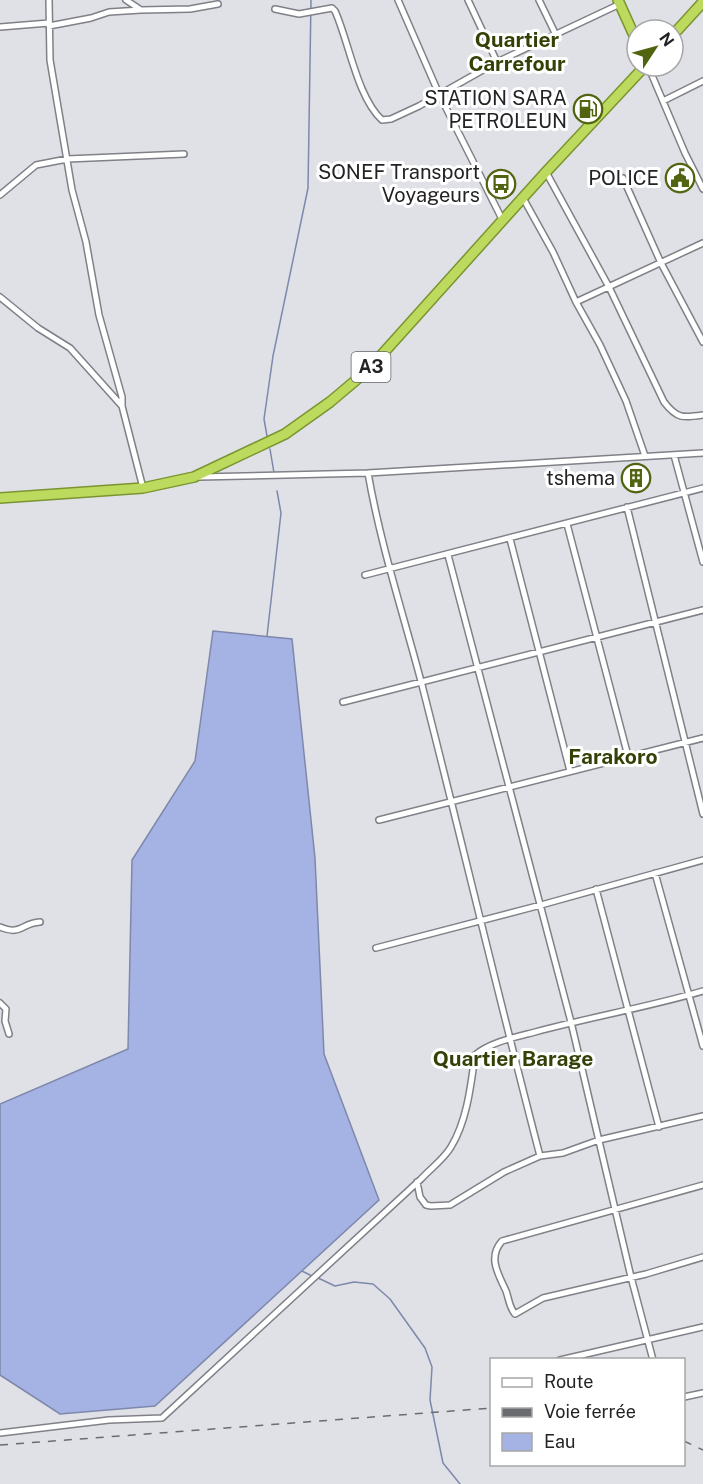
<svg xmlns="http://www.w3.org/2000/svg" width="703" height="1484" font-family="'Public Sans',sans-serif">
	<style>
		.water { fill: #a5b3e4; stroke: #7e88ab; stroke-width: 1.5 }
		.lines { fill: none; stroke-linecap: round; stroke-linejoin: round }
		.stream { stroke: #7e88ab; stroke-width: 1.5 }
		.minor-casing { stroke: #7f8187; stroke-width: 8 }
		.trunk-casing { stroke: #7c9430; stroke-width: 12 }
		.minor { stroke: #fff; stroke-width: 5 }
		.trunk { stroke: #bcda5e; stroke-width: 9 }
		.rail { stroke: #6b6c70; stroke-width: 1.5; stroke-dasharray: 8 8; stroke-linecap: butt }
		.labels { text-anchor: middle; stroke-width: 6; stroke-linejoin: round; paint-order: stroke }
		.shield { fill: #fff; stroke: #656567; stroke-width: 1.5 }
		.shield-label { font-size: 18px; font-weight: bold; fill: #232326 }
		.poi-label { font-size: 20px; fill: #232326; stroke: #fff; text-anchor: end }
		.neighbourhood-label { font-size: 21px; font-weight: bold; fill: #334006; stroke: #fff }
	</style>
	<rect width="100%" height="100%" fill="#dfe1e7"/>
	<path class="water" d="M213,631L292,639L315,858L324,1054L379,1200L155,1406L60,1414L0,1375V1104L128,1049L132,860L195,761Z"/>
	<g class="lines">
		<path class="stream" d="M267,436L264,419L273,356L308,188L311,0
			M270,449L274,473
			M267,636L281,513L277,491
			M302,1271L312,1276
			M316,1277L335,1286L354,1282L373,1284L390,1299L425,1348L432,1367L430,1400L443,1463L460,1484"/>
		<g class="minor-casing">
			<path id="minor" d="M49,0L50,60L72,190L86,242L99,315L122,397V406L143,488
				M126,0L141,10L190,9L218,4
				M398,0L439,94L503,221
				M468,0L497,62
				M539,0L555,33
				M275,9L299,14L332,8L335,11C349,42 357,97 382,120L391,119L419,106L497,62L620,4
				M49,26L91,18L109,12L141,10
				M0,27L49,23
				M648,66L685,153L703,189
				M663,101L703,81
				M546,172L609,287L664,402C677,419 683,418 703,415
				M623,178L661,263L703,342
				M0,195L36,165L67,159L184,154
				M523,198L553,252L576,302L600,345L626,401L645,456
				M0,297L38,328L70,348L122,406
				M576,302L703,243
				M674,455L703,562
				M368,473C381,547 403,613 422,685C462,842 499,999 540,1156
				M199,477L368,473L703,453
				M627,507L703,814
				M567,524L628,756
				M510,539L570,771
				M448,555L571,1022L631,1277L653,1360
				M365,575L703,488
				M343,702L703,610
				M379,820L703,738
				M655,873L703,1046
				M596,889L659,1127
				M0,927C22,936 21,923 40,922
				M376,948L541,905L703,860
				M0,1003L6,1009L5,1021L9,1034
				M417,1182L420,1197L426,1205L431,1206L450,1205L504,1172L540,1156L563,1153L599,1140L703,1116
				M703,1185L502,1241C487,1258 499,1275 506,1291C509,1299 509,1307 515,1314L543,1298L646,1274L703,1257
				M560,1360L703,1327
				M684,1397L703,1393
				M0,1433L109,1420L162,1418L421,1179C430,1169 444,1159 451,1147C467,1121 471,1085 475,1055C490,1042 516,1037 535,1032C591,1017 648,1007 703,991"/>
		</g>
		<g class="trunk-casing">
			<path id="trunk" d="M618,0L637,42
				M673,35L703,2
				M0,498L143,488L194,477L285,434L330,402L368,370L546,172L645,66"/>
		</g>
		<use href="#minor" class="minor"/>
		<use href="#trunk" class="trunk"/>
		<path class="rail" d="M684,1441L703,1450
			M0,1445L492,1408"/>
	</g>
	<defs>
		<g id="fuel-ring" transform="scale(1.5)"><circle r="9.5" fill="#fff" stroke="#51640f" stroke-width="1.5"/><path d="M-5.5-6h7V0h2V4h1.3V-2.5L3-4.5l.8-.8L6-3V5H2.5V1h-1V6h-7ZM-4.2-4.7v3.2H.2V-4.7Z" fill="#51640f"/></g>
		<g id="civic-ring" transform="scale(1.5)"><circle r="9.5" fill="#fff" stroke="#51640f" stroke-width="1.5"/><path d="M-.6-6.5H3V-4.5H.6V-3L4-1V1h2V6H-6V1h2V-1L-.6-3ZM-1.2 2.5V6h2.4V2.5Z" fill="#51640f"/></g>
		<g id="bus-ring" transform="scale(1.5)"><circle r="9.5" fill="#fff" stroke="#51640f" stroke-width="1.5"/><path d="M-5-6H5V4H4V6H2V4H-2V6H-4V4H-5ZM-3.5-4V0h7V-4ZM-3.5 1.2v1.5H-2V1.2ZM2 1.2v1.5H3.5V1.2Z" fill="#51640f"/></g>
		<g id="building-ring" transform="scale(1.5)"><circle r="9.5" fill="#fff" stroke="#51640f" stroke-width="1.5"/><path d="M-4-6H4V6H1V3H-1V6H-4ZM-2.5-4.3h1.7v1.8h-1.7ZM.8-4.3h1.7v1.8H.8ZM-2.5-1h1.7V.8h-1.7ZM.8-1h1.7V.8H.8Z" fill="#51640f"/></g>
	</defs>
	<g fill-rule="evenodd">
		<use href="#fuel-ring" x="588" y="109"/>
		<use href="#civic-ring" x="680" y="178"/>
		<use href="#bus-ring" x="501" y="184"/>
		<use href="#building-ring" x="636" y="478"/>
	</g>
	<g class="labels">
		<rect class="shield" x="351.5" y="352" width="39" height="30" rx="4.5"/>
		<g class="shield-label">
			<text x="371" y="373">A3</text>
		</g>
		<g class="poi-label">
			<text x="567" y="105">STATION SARA<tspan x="567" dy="23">PETROLEUN</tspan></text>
			<text x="480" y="179">SONEF Transport<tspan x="480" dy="23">Voyageurs</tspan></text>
			<text x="659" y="185">POLICE</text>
			<text x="615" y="485">tshema</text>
		</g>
		<g class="neighbourhood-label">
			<text x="517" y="47">Quartier<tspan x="517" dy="24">Carrefour</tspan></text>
			<text x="613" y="764">Farakoro</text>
			<text x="513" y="1066">Quartier Barage</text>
		</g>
	</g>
	<rect x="490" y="1358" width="195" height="108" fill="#ffffff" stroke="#a7a7a8" stroke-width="1.5"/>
	<rect x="502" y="1378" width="30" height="9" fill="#ffffff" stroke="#a7a7a8" stroke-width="1.5"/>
	<text x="544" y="1388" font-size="18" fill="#232326">Route</text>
	<rect x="502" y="1408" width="30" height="9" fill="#6b6c70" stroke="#a7a7a8" stroke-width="1.5"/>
	<text x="544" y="1418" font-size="18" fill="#232326">Voie ferrée</text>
	<rect x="502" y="1433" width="30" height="18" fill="#a5b3e4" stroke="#a7a7a8" stroke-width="1.5"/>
	<text x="544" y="1448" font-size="18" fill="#232326">Eau</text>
	<g transform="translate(655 48) rotate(54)"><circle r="28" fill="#ffffff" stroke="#a7a7a8" stroke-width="1.5"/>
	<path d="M0-4.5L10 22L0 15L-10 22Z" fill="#51640f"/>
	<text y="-9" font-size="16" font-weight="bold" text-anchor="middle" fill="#232326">N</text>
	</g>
</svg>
